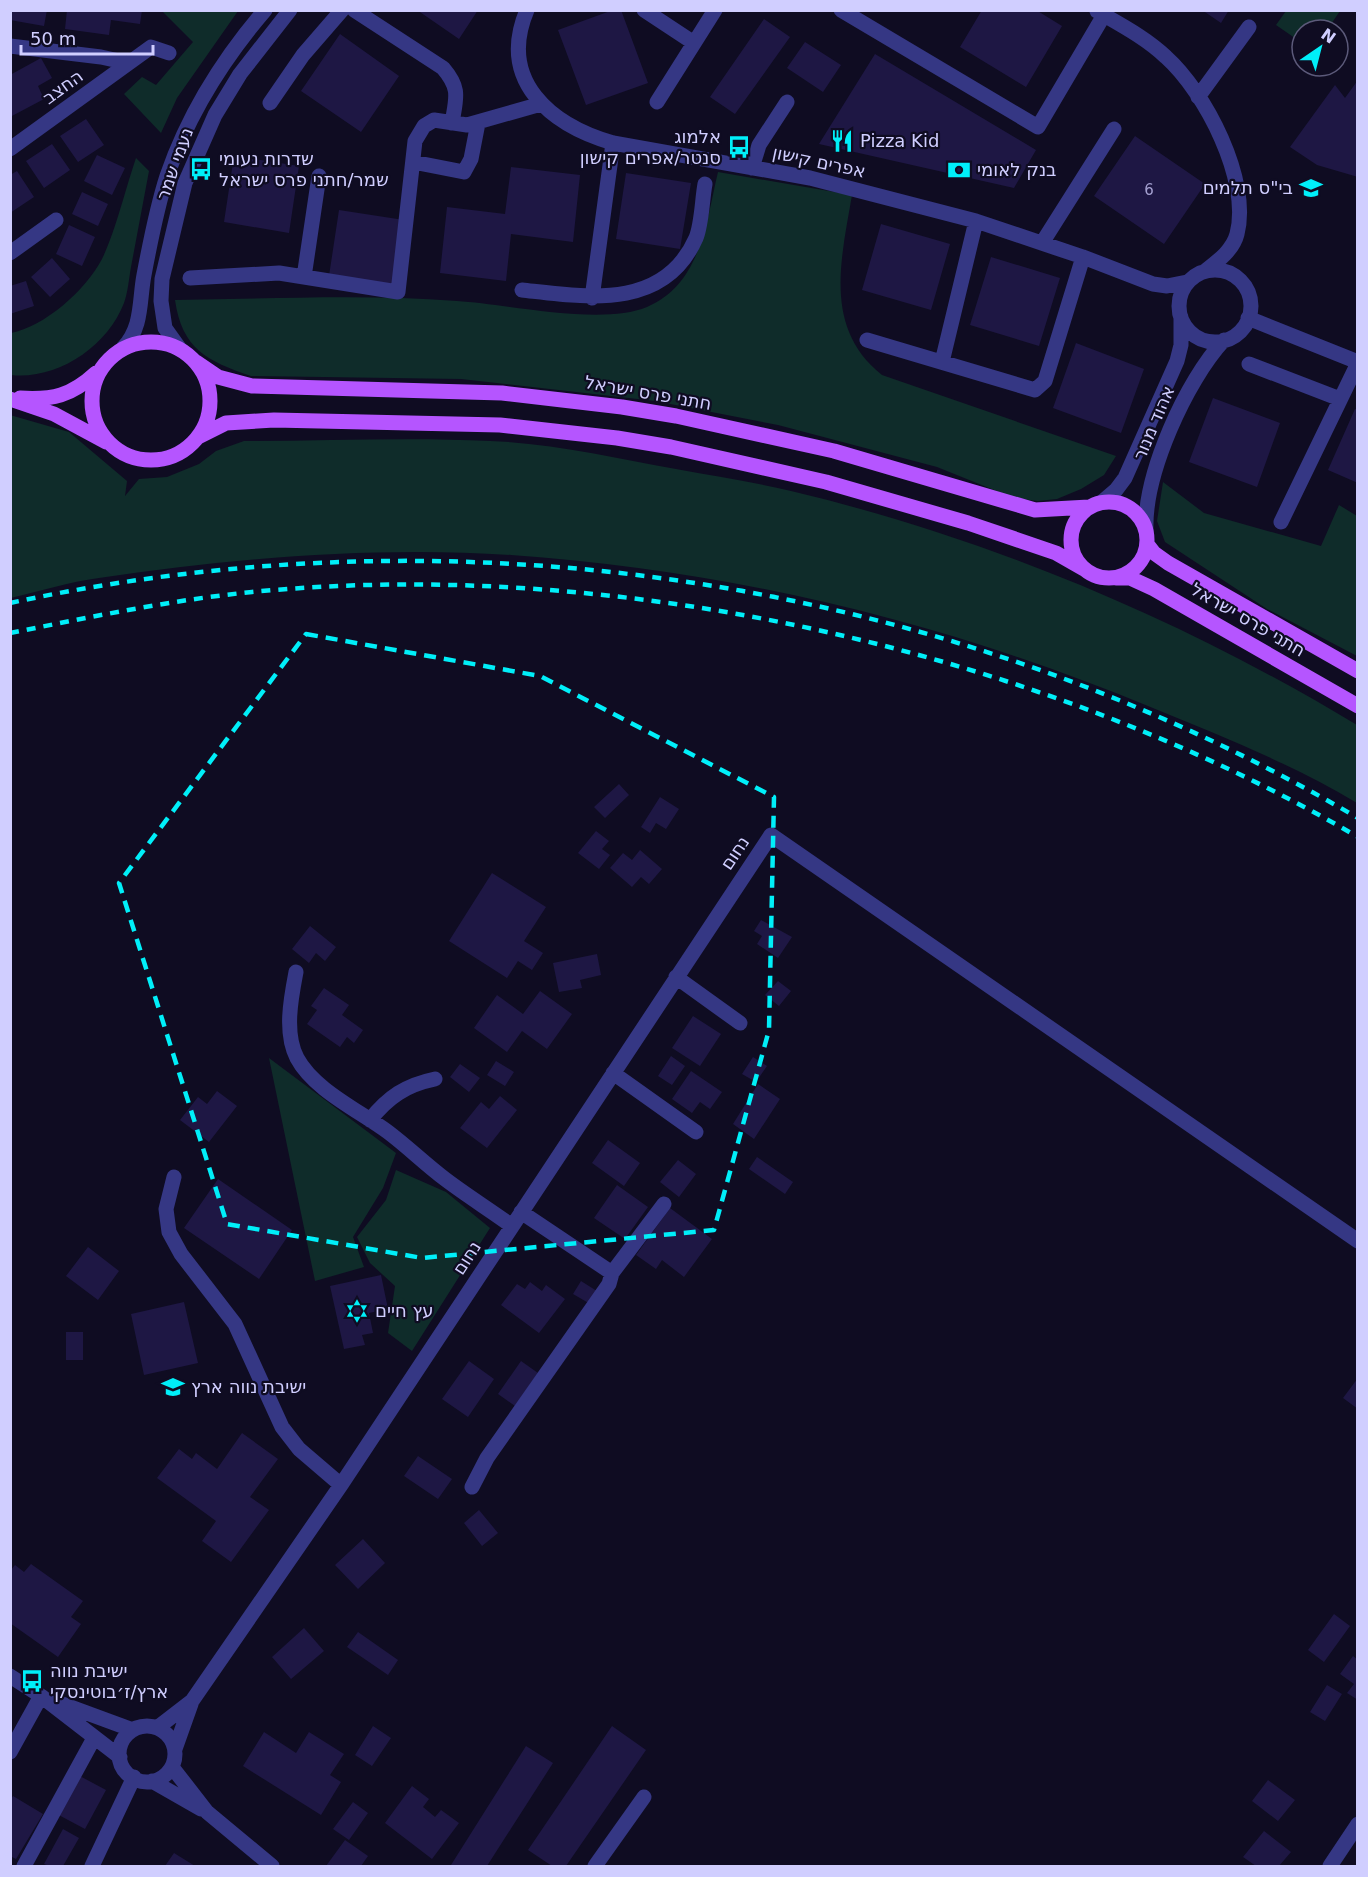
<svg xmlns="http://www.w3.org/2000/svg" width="1368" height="1877" font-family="'DejaVu Sans','Noto Sans Hebrew',sans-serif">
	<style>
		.green { fill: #0f2c2a }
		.building { fill: #1e1744 }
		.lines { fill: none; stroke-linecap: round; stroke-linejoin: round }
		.minor { stroke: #353784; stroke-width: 15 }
		.major { stroke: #b555ff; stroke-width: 15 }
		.rail { stroke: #00eff9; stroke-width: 4.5; stroke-dasharray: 9 8; stroke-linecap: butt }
		.marked { fill: none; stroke: #00eff9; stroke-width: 4.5; stroke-dasharray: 12 8; stroke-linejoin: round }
		.labels { text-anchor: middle; stroke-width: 4.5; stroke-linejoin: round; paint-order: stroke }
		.number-label { font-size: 15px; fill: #a4a0d0 }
		.street-label { font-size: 18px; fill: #d0ceff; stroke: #0f0c22 }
		.poi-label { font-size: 18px; fill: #d0ceff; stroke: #0f0c22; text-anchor: start }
	</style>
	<rect width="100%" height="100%" fill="#0f0c22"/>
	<path class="green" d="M165,11H238L177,98L161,133L124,94L142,77L156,85L193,42L163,12Z
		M1286,11V10L1340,11L1327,30H1302V43L1276,25Z
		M136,158L149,171C143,203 137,235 131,267C129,278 128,292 124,303C107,347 57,380 11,375V333C44,327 86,290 102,259C115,233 126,187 136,158Z
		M718,172L852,195C841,260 823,328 882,375L1116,456L1104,475L1081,489L1057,499L1038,501L1014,498L937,467L778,425L655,401L461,379L251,376C207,361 182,349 175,300C269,299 364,294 457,301C508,304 601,326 647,307C701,284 706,222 718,172Z
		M10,415L69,432L127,481L125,496L139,479L167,477L199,464L216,451L244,441C326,441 409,437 490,441C552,443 615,458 676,469C714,476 753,482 791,491C989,538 1183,620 1357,725V803C1292,764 1219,735 1148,706C945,622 730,570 511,555C377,546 232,558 99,578C69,582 40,591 11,598Z
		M1163,482L1204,513L1321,546L1339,505L1357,516V656L1267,609L1165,542L1157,521Z
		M269,1058L396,1153L383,1188L353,1237L364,1267L315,1281Z
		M396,1170L446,1192L490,1228L412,1351L388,1333L395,1286L370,1263L357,1237L386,1200Z"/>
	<path class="building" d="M10,10H47L44,26L10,20Z
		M67,10H142L140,24L111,20L109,35L65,29Z
		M417,10H478L459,39Z
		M613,10H621L648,83L586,105L558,30Z
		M982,10H1036L1062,26L1026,87L960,47Z
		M1202,10H1229L1221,23Z
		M764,19L790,37L735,114L710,97Z
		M340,34L399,76L361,132L301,91Z
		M805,42L841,65L823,92L787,68Z
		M875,54L1036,150L1014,188L819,144Z
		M41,58L52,78L38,86L44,99L10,117V75Z
		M1358,80V177L1317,165L1290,147L1335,85L1345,98Z
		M86,119L104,145L78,162L60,136Z
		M1135,136L1205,184L1164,244L1094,196Z
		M52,144L70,170L44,188L26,161Z
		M97,155L125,168L112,195L84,181Z
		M234,156L299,166L289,233L224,222Z
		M511,167L580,175L573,242L511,234L506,281L440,273L447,207L505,214Z
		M17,171L34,197L10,213V175Z
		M626,173L691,183L680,249L616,239Z
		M82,192L108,204L98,226L72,214Z
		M339,210L404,220L393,287L329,276Z
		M881,224L950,244L931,310L862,290Z
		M69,225L95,237L82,266L56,254Z
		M991,257L1060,278L1039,346L970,325Z
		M52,258L70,279L50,297L31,277Z
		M26,281L34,306L10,314V286Z
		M1076,343L1144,369L1121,433L1053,408Z
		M1213,398L1280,423L1257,487L1189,462Z
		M1355,409L1358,410V483L1328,470Z
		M619,784L629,795L605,818L594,807Z
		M660,797L679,809L666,829L656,823L650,833L641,827Z
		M596,831L609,841L602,849L610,855L599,869L578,853Z
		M640,850L662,869L649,884L641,877L632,887L610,868L623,853L632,860Z
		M492,873L546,907L524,941L543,953L532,970L518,961L507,978L449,941Z
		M761,920L792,937L778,958L757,944L762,936L754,931Z
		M310,926L336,947L325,961L316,953L309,963L292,949Z
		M597,954L601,975L580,980L582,988L559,992L553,963Z
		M778,981L791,991L779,1006L765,995Z
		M324,988L349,1005L342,1015L363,1030L354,1043L347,1037L340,1047L307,1024L317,1010L311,1006Z
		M540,991L572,1014L547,1049L522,1031L507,1052L474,1028L497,995L523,1014Z
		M693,1016L721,1034L700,1066L672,1048Z
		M671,1056L685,1066L672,1085L658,1076Z
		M753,1057L767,1066L756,1082L742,1074Z
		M496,1061L514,1072L505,1086L487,1075Z
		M460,1064L480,1078L469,1092L450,1077Z
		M691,1071L722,1092L710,1109L700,1102L692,1113L672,1099Z
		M758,1084L780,1099L754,1139L733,1124Z
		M217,1091L237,1106L209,1142L180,1120L198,1097L207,1104Z
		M500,1096L517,1110L487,1148L460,1128L481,1102L489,1109Z
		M608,1140L640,1163L624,1186L592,1163Z
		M757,1157L793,1182L785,1194L749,1169Z
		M678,1160L696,1174L679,1197L660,1182Z
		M218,1179L292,1230L259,1279L184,1228Z
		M617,1185L648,1207L625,1239L594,1218Z
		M670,1208L712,1239L684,1277L662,1260L656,1269L636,1255Z
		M88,1247L119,1271L98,1300L66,1276Z
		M381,1275L388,1309L369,1313L373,1333L362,1335L365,1345L344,1349L330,1286Z
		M581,1281L600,1293L592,1305L573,1294Z
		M530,1282L542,1291L546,1285L565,1299L539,1333L501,1305L517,1284L525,1289Z
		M184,1302L198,1363L144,1375L131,1314Z
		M66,1332H83V1360H66Z
		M469,1361L494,1379L468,1417L442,1399Z
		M521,1361L538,1373L515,1406L498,1394Z
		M1358,1378V1409L1343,1398Z
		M242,1433L278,1459L250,1497L269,1510L231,1562L202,1541L216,1521L157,1478L179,1449L192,1459L196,1453L217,1469Z
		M418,1456L452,1479L438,1499L404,1476Z
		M479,1510L498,1533L482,1546L464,1523Z
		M363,1539L385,1563L358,1589L335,1565Z
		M31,1564L83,1601L71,1617L81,1624L58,1657L10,1623V1571L15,1565L24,1572Z
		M1334,1614L1350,1626L1324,1662L1308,1650Z
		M304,1628L324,1651L291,1679L272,1657Z
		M358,1632L398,1660L388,1675L347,1647Z
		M1353,1656L1358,1660V1700L1347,1693L1354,1684L1340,1674Z
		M1327,1685L1342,1694L1325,1721L1310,1712Z
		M373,1726L391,1738L372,1766L355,1755Z
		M612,1726L646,1750L566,1866H552L528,1850Z
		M264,1732L296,1753L309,1732L344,1754L330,1775L341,1782L321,1815L243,1766Z
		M526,1746L553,1763L487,1866H454L451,1865Z
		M76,1774L106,1790L85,1829L55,1813Z
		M1268,1780L1295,1800L1278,1821L1252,1801Z
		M412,1786L429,1799L423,1807L435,1817L441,1810L459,1823L432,1859L385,1823Z
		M13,1796L43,1814L16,1859L10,1856V1801Z
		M353,1802L368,1813L349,1840L333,1829Z
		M63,1829L79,1838L63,1866H49L44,1864Z
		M1264,1831L1291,1852L1279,1866H1256L1243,1857Z
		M345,1840L368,1856L361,1866H326Z
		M174,1853L195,1866H165Z"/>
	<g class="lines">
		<path class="minor" d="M354,10L443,68C461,89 456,98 452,123
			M527,10C497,81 551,125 613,143L810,178L976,221L1083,257L1153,284L1167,286L1187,282
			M644,10L694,43
			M841,10L1038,127L1104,15
			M1097,11C1121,25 1146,38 1166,57C1205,92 1251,180 1237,234C1233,250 1218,261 1205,271
			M10,46L101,57L128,63
			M1198,97L1249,27
			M657,102L715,10
			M270,103L303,55L342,10
			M10,149L151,47L169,53
			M413,162L464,172L471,159L478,123
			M752,168L759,145L787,102
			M1042,243L1114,129
			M10,253L56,220
			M1179 306a36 36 0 1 1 72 0a36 36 0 1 1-72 0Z
			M304,277L319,176
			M190,278L279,273L398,292L415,141L424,126L434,120L467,125L541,104
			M522,290C585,297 664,311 696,238C702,223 702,200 705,184
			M592,298L613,143
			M1248,318L1358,362
			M867,340L1035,390L1045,381L1083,257
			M123,348C143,327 139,301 144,275C150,243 157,207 167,176C188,115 223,59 265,10
			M180,349L165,328L161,301L162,279L185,183L215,115L240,74L290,10
			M942,362L976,221
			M1249,364L1340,399
			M1102,502L1116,490L1125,478L1177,361L1181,345V317
			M1281,522L1358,363
			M1146,530C1144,474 1186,381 1224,340
			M296,972C291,998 284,1033 297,1058C314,1090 360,1111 388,1132C408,1147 425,1164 445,1179C466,1195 490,1210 512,1226
			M676,977L740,1023
			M613,1073L696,1132
			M370,1120C388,1097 406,1085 435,1079
			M174,1177L166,1209L169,1232L181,1254L235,1324L282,1427L299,1449L341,1485
			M521,1212L612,1273L664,1204
			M472,1487L487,1458L609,1284L612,1273
			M10,1676L41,1696L120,1757
			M57,1702L133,1730
			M119 1754a28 28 0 1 1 56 0a28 28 0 1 1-56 0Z
			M157,1728L192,1701L341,1485L771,835L1358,1241
			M175,1749L191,1704
			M10,1752L41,1696
			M172,1767L207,1812L272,1866
			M152,1781L201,1809
			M24,1866L94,1738
			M92,1866L134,1777
			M595,1866L644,1797
			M1330,1866L1358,1824"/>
		<path class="major" d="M92 401a59 59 0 1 1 118 0a59 59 0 1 1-118 0Z
			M196,362L218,377L252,386L502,393L622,407L676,416L834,451L1035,510L1089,507
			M20,398C53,400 71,396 96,373
			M10,399L54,414L106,442
			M198,437L226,423L274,420L500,425L617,438L671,447L826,482L968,523L1056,553L1084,569
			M1071 540a38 38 0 1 1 76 0a38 38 0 1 1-76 0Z
			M1147,544L1154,553L1168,563L1358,671
			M1116,578H1130L1154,589L1358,706"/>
		<path class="rail" d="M10,603C468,504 954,581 1358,818
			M10,633C91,617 171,600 252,592C620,556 1039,651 1358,837"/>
	</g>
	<path class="marked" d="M306,634L540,676L774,797L769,1030L714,1230L422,1258L227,1224L119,883Z"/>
	<defs>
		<g id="restaurant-bare" transform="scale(1.8)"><path d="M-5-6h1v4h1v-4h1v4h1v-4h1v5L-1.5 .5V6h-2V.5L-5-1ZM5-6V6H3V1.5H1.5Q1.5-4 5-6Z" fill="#00eff9" stroke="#0f0c22" stroke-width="2.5" paint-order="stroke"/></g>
		<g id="bus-bare" transform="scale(1.8)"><path d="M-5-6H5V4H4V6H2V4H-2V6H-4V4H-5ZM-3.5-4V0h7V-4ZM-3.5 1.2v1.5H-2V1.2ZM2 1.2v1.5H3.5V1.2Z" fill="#00eff9" stroke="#0f0c22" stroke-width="2.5" paint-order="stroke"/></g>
		<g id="bank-bare" transform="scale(1.8)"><path d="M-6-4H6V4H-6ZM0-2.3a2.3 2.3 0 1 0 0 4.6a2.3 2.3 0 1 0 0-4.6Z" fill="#00eff9" stroke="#0f0c22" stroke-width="2.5" paint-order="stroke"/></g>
		<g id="school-bare" transform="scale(1.8)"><path d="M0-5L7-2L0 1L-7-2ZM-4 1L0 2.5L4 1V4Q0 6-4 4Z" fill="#00eff9" stroke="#0f0c22" stroke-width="2.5" paint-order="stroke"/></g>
		<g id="synagogue-bare" transform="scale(1.8)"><path d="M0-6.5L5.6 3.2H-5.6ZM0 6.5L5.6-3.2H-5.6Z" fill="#00eff9" stroke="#0f0c22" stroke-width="2.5" paint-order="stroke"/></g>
	</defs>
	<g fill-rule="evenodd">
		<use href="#restaurant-bare" x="842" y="141"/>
		<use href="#bus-bare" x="739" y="147"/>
		<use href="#bus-bare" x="201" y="169"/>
		<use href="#bank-bare" x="959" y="170"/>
		<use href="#school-bare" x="1311" y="188"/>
		<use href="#synagogue-bare" x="357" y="1311"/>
		<use href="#school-bare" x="173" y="1387"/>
		<use href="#bus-bare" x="32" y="1681"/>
	</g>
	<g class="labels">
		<g class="number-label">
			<text x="1149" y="195">6</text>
		</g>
		<g class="street-label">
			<text transform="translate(63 87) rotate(-36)" y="6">החצב</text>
			<text transform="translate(819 162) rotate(12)" y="6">אפרים קישון</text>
			<text transform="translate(175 164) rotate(-70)" y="6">נעמי שמר</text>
			<text transform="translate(648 393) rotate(10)" y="6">חתני פרס ישראל</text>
			<text transform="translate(1154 423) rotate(-67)" y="6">אהוד מנור</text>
			<text transform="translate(1248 620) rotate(30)" y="6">חתני פרס ישראל</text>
			<text transform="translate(735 853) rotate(-56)" y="6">נחום</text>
			<text transform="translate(467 1258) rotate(-57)" y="6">נחום</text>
		</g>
		<g class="poi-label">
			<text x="721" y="143" text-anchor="end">אלמוג<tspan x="721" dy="21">סנטר/אפרים קישון</tspan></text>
			<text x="860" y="147">Pizza Kid</text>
			<text x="219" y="165">שדרות נעומי<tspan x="219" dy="21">שמר/חתני פרס ישראל</tspan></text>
			<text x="977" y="176">בנק לאומי</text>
			<text x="1293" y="194" text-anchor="end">בי"ס תלמים</text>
			<text x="375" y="1317">עץ חיים</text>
			<text x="191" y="1393">ישיבת נווה ארץ</text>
			<text x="50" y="1677">ישיבת נווה<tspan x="50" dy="21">ארץ/ז׳בוטינסקי</tspan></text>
		</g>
	</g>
	<rect width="1368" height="1877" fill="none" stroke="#d0ceff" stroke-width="24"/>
	<g transform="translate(1320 48) rotate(35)"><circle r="28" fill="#0f0c22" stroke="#5c5a7a" stroke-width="1.5"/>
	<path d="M0-4.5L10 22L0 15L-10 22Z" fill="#00eff9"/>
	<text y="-9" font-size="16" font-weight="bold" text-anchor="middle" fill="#d0ceff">N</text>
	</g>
	<path d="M21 45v9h132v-9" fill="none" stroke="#d0ceff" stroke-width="3"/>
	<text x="30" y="45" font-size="18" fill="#d0ceff" stroke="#0f0c22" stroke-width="4.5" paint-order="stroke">50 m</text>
</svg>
